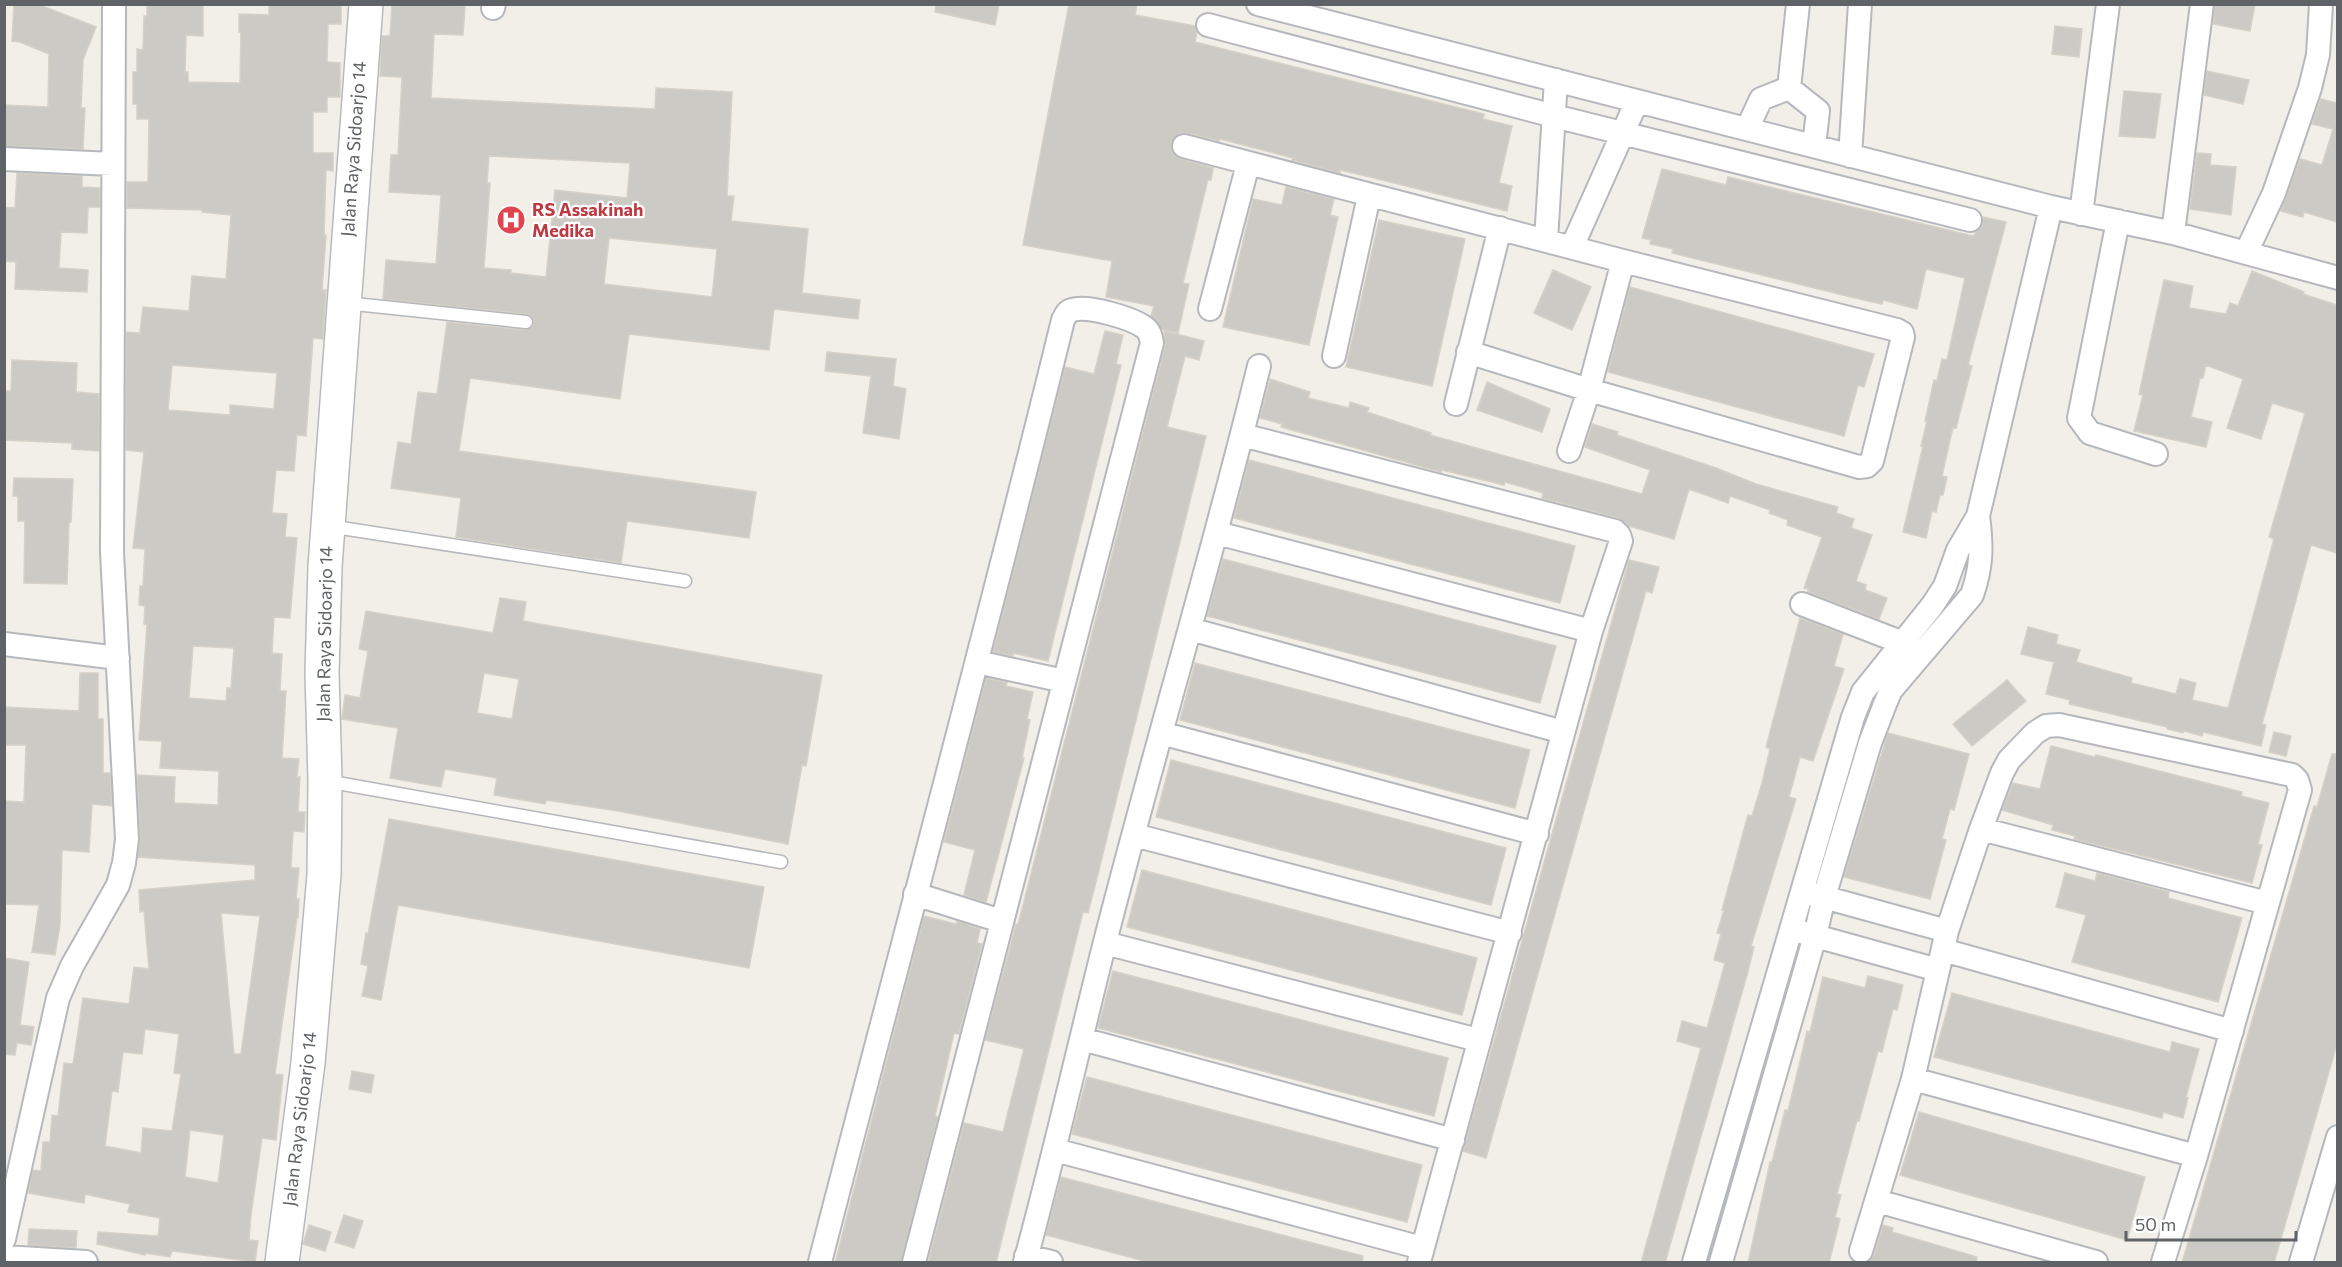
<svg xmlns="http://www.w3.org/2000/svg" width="2342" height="1267" font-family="Commissioner,sans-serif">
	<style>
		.building { fill: #cccac5; stroke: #d6d1c6; stroke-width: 1.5; fill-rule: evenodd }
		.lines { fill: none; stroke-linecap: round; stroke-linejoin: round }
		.lane-casing { stroke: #b5b8bc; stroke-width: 15 }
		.street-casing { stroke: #b5b8bc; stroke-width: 26 }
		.secondary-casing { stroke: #b6babf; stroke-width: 36 }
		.lane { stroke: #fff; stroke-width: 12 }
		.street { stroke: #fff; stroke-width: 22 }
		.secondary { stroke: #fff; stroke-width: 33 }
		.labels { text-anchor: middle; stroke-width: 4.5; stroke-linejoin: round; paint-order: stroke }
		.street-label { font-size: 18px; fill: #5f6368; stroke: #fff }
		.health-label { font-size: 18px; font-weight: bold; fill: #be3a42; stroke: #fff; text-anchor: start }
	</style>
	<rect width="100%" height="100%" fill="#f1efe8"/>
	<path class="building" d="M14,4L40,5L96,27L83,60L81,108H85L83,149L4,146V105L48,107L49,54L20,42L12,41Z
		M147,4H203V36L186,35L185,72H188V82L240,83L241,32H239V14L269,15V4H341V24H328L327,62L340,63V97H327V112H313V153H333V171L326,170L324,235H326L322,290H326L323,339L313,338L306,436L297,435L294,471L276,470L272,513L287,514L285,537L297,538L290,618L274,617L272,653L282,654L280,691H286L282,758L299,759L297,777H300L298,812H305L304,832L293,831L291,868H299L296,899H299L298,918H297L275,1074L283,1075L276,1140L262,1138L251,1215L249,1240L258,1241L255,1262L172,1251L170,1257L145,1253V1255L97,1244L98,1232L158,1236L160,1218L128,1212L130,1204L85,1194L84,1203L28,1193L33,1170L41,1171L43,1142H50L52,1115L58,1116L64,1063L73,1064L83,998L129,1004L134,967L149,969L144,911L140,912L139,890L255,880V865L138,857L140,838L137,775L175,777L174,803L218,805L219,771L160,768L162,741L139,740L147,625L144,624L145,606L139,605L140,586H143L145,549L133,548L144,452L126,450V332L140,333L143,307L189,311L192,276L226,279L231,215L202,212V210L127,208V182H148L149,119H137V104H133V72H137V49L143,50L144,16H147ZM172,365L277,373L274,409L230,405V415L168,410ZM193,646L234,648L231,688H227L226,701L189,698ZM221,913L260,916L241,1054H234ZM145,1029L179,1034L174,1073L181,1074L172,1131L143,1128L141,1153L105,1146L112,1091L118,1092L123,1052L142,1054ZM190,1130L224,1135L218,1183L185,1177Z
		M392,4L465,6L463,35L434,34L431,98L655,109L656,88L732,92L727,196H734L731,221L808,229L802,293L860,300L858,319L774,309L769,350L629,334L620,399L470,378L459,451L756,492L749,538L627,521L621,563L456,537L461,498L391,488L398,442L411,444L418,392L437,394L447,322L525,330L532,327L534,322L531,316L527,314L383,299L386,260L436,264L441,195L389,192L391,155H398L402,77L380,76L382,36H390ZM489,156L630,163L627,198L555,190L546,277L511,273V270L484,268L490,183H487ZM609,238L717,249L712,297L604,284Z
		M936,4H999L995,25L935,12Z
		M1069,4H1137L1135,15L1195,26L1197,32L1195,42L1484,114L1483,119L1512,126L1499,183L1512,186L1507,211L1370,177L1340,170V173L1292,160L1293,158L1220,139L1219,141L1187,133H1180L1171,142V149L1174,155L1181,159L1213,168L1211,180L1208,179L1183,283L1189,284L1178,333L1162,329L1151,316L1154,306L1106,297L1112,261L1023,245Z
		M2215,4H2255L2250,31L2213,24Z
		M2055,26L2082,29L2079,57L2052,54Z
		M2207,71L2249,80L2243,104L2204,95Z
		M2124,91L2161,94L2155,138L2119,136Z
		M2321,99L2337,103V222L2304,212L2303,217L2281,211L2300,159L2322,165L2333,129L2312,124Z
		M2197,153L2211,154L2210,165L2236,167L2231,215L2190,209Z
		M1662,169L1726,185L1728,177L1973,236L1983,224V217L2006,222L1968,365L1972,366L1956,428L1953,427L1942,476L1947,477L1943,495H1940L1936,512L1932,511L1926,538L1903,532L1923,446H1921L1927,421H1925L1934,380L1937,381L1942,359L1947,360L1965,278L1926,269L1917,309L1883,300L1882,304L1855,298L1672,253L1673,249L1650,244L1651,240L1642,238Z
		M17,173L82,176V187L100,188V207H88L87,233L61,232L59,268L88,270L87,292L15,289L16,262L4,261V207L15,208Z
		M1286,187L1334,199L1330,215L1338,217L1309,345L1223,327L1253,199L1282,205Z
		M1379,220L1465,239L1432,386L1346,367Z
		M1553,270L1591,287L1572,330L1534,313Z
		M2252,271L2304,292L2303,294L2337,305V553L2311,545L2262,724L2266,725L2261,746L2203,732L2202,736L2184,731L2183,733L2167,729V727L2069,704L2070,700L2046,694L2054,662L2021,654L2028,627L2058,635L2056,644L2080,650L2076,662L2132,678L2131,683L2176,694L2180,679L2196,683L2192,700L2228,708L2274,539L2269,537L2305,413L2272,403L2261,439L2227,428L2243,379L2206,365L2203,378H2200L2191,417L2212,422L2206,447L2134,431L2143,395L2139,394L2164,280L2193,286L2189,308L2226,314L2230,303L2238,306Z
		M1630,287L1874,354L1864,387L1858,385L1844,436L1608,372Z
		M1105,331L1123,335L1116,364L1121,365L1048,661L1013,653V656L993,652L1065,367L1094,374Z
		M1164,331L1204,341L1199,360L1185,356L1167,427L1206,436L1096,882L1088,913L1083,912L996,1263H928L964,1123L1003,1132L1024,1049L985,1040L1009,951L1016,924L1018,925L1165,346Z
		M827,352L896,359L893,386L906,389L899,439L863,433L871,376L825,371Z
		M12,360L77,363L76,392L99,394V451L72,449V443L4,440V391H11Z
		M1270,379L1310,392L1308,398L1349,408L1350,402L1369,408L1367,412L1431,433L1430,435L1642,494L1650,470L1585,447L1592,424L1618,432L1617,435L1716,468L1756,484L1838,507L1836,513L1854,519L1851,528L1872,535L1856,581L1866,585L1865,590L1887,598L1879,619L1808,592V589L1804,588L1822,537L1787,525L1788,520L1769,513L1770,510L1730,496L1728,503L1689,489L1674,539L1629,526L1618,518L1542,498L1543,493L1505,482L1504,485L1442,470L1441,472L1281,427L1282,424L1260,418Z
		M1487,382L1550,409L1542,432L1477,410Z
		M1249,460L1575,546L1560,603L1234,518Z
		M14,478L73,479L71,522H69L67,584L24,583L25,521H18V496H13Z
		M1223,559L1556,646L1540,703L1207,616Z
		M1629,560L1659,567L1652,593L1646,591L1486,1158L1463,1151Z
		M500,598L526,602L523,621L822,675L806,766L802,765L788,844L618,811L546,800L545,804L494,795L497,778L445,769L441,787L390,778L398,728L342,719L345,695L360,698L368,651L359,649L366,611L493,633ZM484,673L519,679L512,719L477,713Z
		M1800,618L1843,634L1834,666L1844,669L1813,761L1800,757L1789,797L1796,799L1751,946L1754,947L1747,975L1665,1263H1641L1701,1048L1677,1041L1682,1021L1707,1028L1725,963L1714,960L1721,934L1717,933L1724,910H1722L1748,815L1752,816L1762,783L1770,749L1766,747Z
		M1195,663L1530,750L1515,808L1180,720Z
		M80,673H98V719H103V773H110L112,806L92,804L89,852L62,850L60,925L55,955L32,952L39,905L4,904V801L24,802L26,745H4V707L79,711Z
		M986,678L1007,682L1006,686L1033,692L1027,719L1030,720L1022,758H1024L986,902L964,895L975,850L944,842Z
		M2007,680L2026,701L1972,746L1953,724Z
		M2274,732L2291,736L2286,756L2269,752Z
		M1888,733L1969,754L1954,810L1950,809L1942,839L1946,840L1930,899L1844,877Z
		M2051,746L2095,757L2096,755L2242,792L2241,796L2269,803L2258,844L2262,845L2252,883L2074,839L2075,836L2052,830L2053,825L2002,810L2013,783L2040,789Z
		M2332,754H2337V1044L2274,1263H2182L2314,806L2317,807Z
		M1171,760L1506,848L1491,905L1156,817Z
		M389,819L764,887L749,968L398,905L381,1000L362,996L368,966L361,964L366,933L368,934Z
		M1142,870L1477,958L1462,1015L1127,927Z
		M2065,873L2095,881L2097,873L2169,892L2168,898L2242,918L2218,1002L2072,962L2086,915L2056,907Z
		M924,916L956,924L957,921L980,929L977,943L982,944L959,1034L954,1033L935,1116L938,1117L901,1263H835Z
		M4,958L29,962L20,1025L34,1027L31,1045L17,1043L15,1055L4,1054Z
		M1113,971L1448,1058L1434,1116L1098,1028Z
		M1868,976L1903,985L1897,1010L1893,1009L1882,1052L1878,1051L1859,1121L1857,1120L1845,1164L1837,1194L1841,1195L1835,1217L1840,1219L1829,1263H1748L1770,1162H1772L1785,1110L1788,1111L1802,1053L1807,1031L1810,1032L1823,977L1865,988Z
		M1952,993L2170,1052L2172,1042L2199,1049L2186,1097L2188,1098L2183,1118L2163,1112L2162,1118L1934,1057Z
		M352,1071L374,1075L371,1093L349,1089Z
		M1087,1077L1422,1165L1407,1222L1072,1134Z
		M1919,1112L2145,1177L2127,1240L1900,1175Z
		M1061,1177L1363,1256L1362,1263H1152L1046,1235Z
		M344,1215L363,1221L354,1248L335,1242Z
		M309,1225L331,1232L325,1251L303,1244Z
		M1883,1225L1893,1228L1892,1232L1977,1257L1976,1263H1867L1874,1255Z
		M29,1229L77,1231L76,1248L28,1245Z"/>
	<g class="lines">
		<g class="lane-casing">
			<path id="lane" d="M345,303L526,322
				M328,526L685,581
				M326,781L781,862"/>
		</g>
		<g class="street-casing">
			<path id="street" d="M1258,4L2051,207L2173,233L2338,278
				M493,8L494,4
				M1208,25L1554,116L1970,220
				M1789,88L1818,111L1814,146
				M1747,129L1761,99L1789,88L1798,4
				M1184,146L1623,261L1897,330L1902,333L1903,337L1872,461L1867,466L1859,467L1589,390L1468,352
				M1850,156L1860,4
				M4,159L113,164
				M2081,214L2108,4
				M2118,221L2079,418L2090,433L2156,454
				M2173,233L2202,4
				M1546,240L1556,80
				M1572,247L1637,101
				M2246,253L2274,193L2310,88L2318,55L2321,4
				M1210,309L1248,164
				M1334,356L1369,196
				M1456,404L1500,228
				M1242,435L1615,531L1619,535L1621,541L1591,631L1419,1262
				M1569,451L1589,390L1623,261
				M1217,533L1591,631
				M1802,604L1903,643
				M1190,629L1563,732
				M4,644L118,658
				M977,662L1064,681
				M1161,733L1537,834
				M1981,829L2267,903
				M1134,835L1510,933
				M1809,893L1947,931
				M915,894L1001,921
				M1801,932L1938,970
				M1105,943L1478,1040
				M1943,950L2232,1031
				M1082,1039L1453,1140
				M1913,1079L2196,1156
				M1055,1150L1422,1248
				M1877,1201L2096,1262
				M4,1239L58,998L72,966L118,885L124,863L127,839L112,552L114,4
				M1861,1251L1913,1079L1947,931L1981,829L2002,773L2009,760L2035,733L2046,726L2059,725L2292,775L2297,780L2300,790L2196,1156L2163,1262
				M1026,1256L1051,1262
				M4,1257L86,1262
				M820,1262C901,948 986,635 1063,320C1066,315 1067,311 1072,310C1088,305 1131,318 1144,327C1150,331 1151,337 1152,343L914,1262
				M1025,1262C1054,1156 1078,1049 1105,942C1154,750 1212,559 1259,366
				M1694,1262L1853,717L1863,692L1932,606L1945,586L1958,550L1978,516L2051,207
				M1721,1262L1815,936L1824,897L1870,743L1885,704L1891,690L1972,595C1982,566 1982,546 1978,516
				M2301,1262L2338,1137"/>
		</g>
		<g class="secondary-casing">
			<path id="secondary" d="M282,1262L308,1063L324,875L325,781L322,673L325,567L366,4"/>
		</g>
		<use href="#lane" class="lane"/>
		<use href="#street" class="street"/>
		<use href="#secondary" class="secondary"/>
	</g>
	<defs>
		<g id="hospital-disc" transform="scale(1.5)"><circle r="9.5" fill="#e0444e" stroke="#fff"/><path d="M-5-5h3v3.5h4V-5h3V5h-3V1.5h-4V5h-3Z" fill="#fff"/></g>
	</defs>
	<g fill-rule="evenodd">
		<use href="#hospital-disc" x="511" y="220"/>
	</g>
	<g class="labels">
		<g class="street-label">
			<text transform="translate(354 149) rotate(-86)" y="6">Jalan Raya Sidoarjo 14</text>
			<text transform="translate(325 634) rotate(-89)" y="6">Jalan Raya Sidoarjo 14</text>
			<text transform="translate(300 1119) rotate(-83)" y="6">Jalan Raya Sidoarjo 14</text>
		</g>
		<g class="health-label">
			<text x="532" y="216">RS Assakinah<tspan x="532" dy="21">Medika</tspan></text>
		</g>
	</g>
	<rect width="2342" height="1267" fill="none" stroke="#5f6368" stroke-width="12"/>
	<path d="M2126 1231v9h170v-9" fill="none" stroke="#5f6368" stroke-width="3"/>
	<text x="2135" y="1231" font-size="18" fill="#5f6368" stroke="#ffffff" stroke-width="4.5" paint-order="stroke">50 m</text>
</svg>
